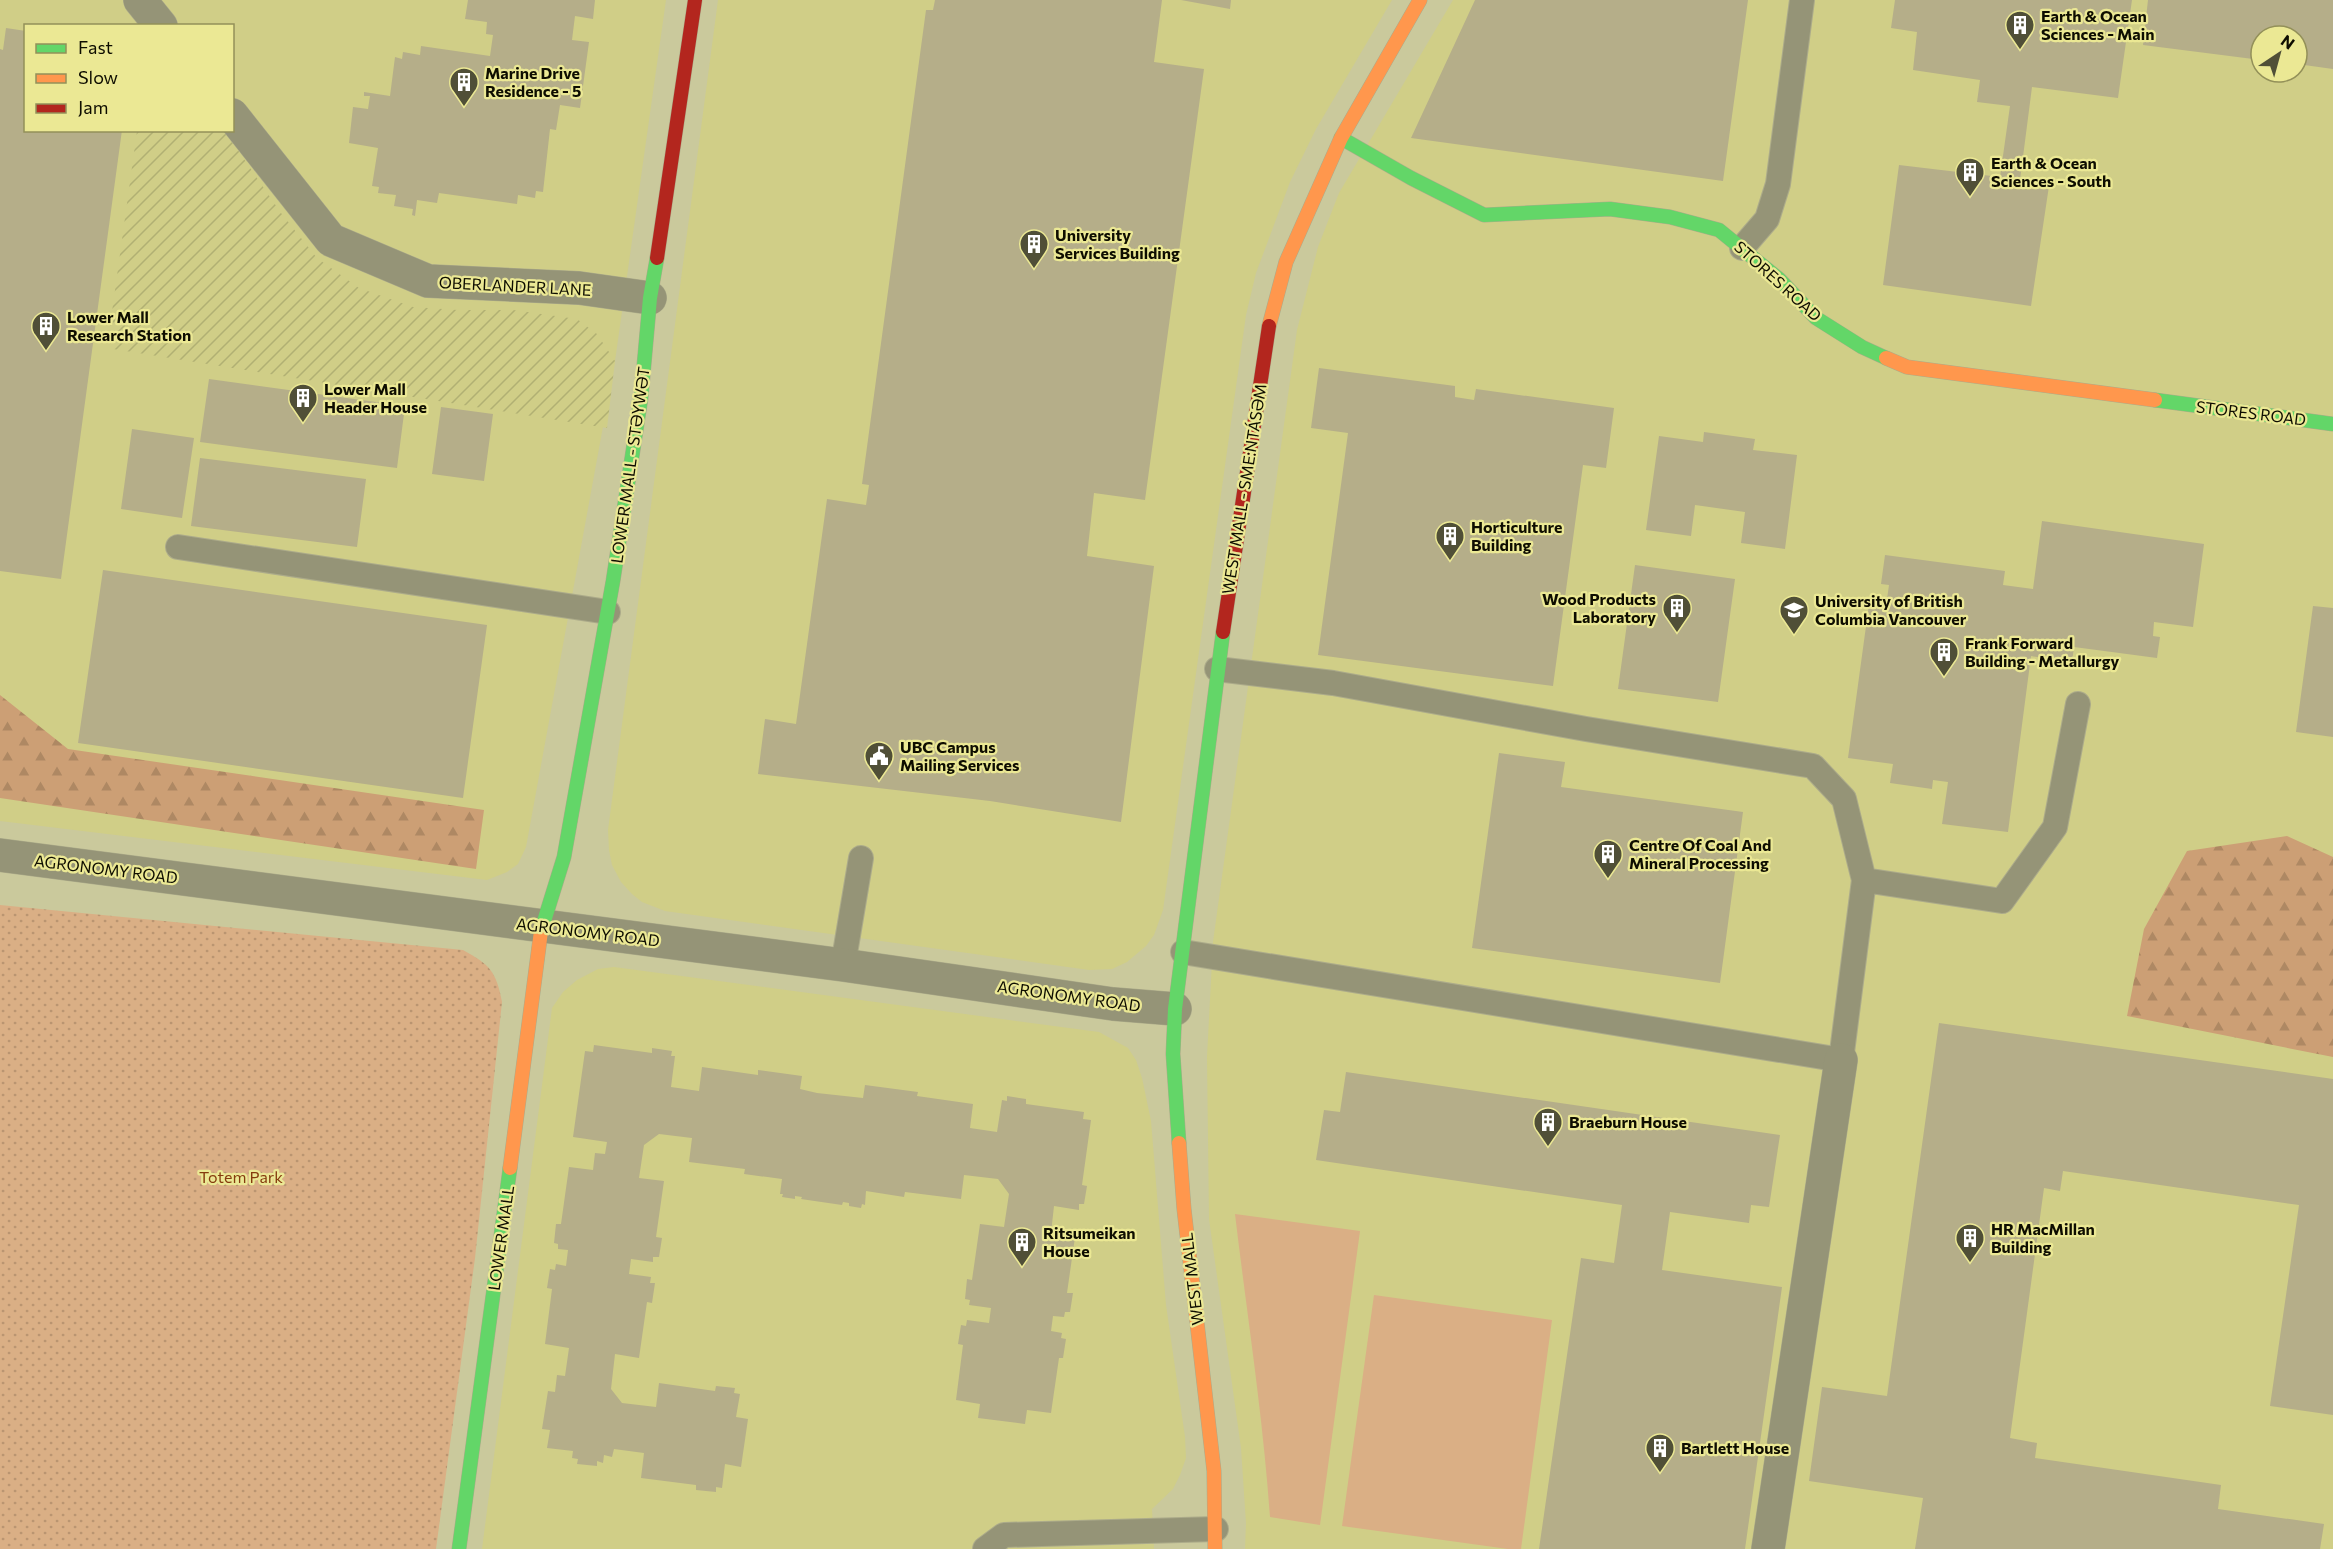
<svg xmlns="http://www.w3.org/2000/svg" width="2333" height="1549" font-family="Commissioner,sans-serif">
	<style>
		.built { fill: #d0ce87; fill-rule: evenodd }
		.industrial { fill: url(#industrial-furrows) }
		.green { fill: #daaf85 }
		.forest { fill: url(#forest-firs) }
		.park { fill: url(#park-dots) }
		.building { fill: #b5ae89 }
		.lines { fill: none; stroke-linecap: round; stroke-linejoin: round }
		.lane-casing { stroke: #acab8a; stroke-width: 26 }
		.street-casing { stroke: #acab8a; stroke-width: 34 }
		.fast-casing { stroke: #acab8a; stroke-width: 15 }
		.slow-casing { stroke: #acab8a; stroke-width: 15 }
		.jam-casing { stroke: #acab8a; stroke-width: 15 }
		.lane { stroke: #959477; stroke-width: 24 }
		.street { stroke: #959477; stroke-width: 33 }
		.fast { stroke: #63d668; stroke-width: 14 }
		.slow { stroke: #ff974d; stroke-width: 14 }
		.jam { stroke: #b3261e; stroke-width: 14 }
		.labels { text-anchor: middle; stroke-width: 4.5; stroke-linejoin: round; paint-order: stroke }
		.poi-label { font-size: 16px; font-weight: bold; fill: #0e0d00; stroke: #ebe894; text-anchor: start }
		.street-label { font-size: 16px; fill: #0e0d00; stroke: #ebe894 }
		.park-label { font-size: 16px; fill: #853b0e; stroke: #ebe894 }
	</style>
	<defs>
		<pattern id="industrial-furrows" width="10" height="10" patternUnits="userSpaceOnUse" patternTransform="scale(1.5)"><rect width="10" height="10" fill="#d0ce87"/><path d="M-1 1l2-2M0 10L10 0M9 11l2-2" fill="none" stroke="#b1b073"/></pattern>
		<pattern id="forest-firs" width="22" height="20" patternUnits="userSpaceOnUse" patternTransform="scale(1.5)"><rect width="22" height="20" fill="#cc9f75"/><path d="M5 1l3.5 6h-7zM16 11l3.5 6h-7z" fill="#ae8863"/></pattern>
		<pattern id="park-dots" width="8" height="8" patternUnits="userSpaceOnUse" patternTransform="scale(1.5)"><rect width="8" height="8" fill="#daaf85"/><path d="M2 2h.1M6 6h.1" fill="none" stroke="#ba9571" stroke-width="1.8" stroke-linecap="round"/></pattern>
	</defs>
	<rect width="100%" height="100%" fill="#cac99c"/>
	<path class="built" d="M0,0H666L615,361L526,847L518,864L507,872L487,880L0,821ZM26,26H232V130H26Z
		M718,0H1392L1316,129L1290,182L1256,273L1246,315L1163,910L1154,935L1146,946L1127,962L1112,969L1089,970L665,911L642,902L632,894L621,882L612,865L609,850L608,830Z
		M1453,0H2333V1549H1245L1246,1523L1241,1448L1209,1219L1207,1057L1213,942L1297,330L1318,247L1339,193ZM2261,36H2297V72H2261Z
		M614,967L1099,1032L1128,1048L1136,1060L1142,1078L1151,1121L1166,1305L1185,1437L1186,1458L1180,1475L1173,1489L1152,1509L1154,1549H482L552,1008L563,992L577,980L598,969Z"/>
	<path class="industrial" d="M224,130L281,213L317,258L359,288L413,307L458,310H513L577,319L597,334L615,361L607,428L107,348L137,131Z"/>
	<path class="green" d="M1235,1214L1360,1231L1320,1525L1270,1517C1263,1416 1247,1315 1235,1214Z
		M1374,1295L1552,1320L1521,1549H1508L1342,1526Z"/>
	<path class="forest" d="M0,695L68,749L484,810L476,869L0,798Z
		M2287,836L2333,857V1057L2127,1016L2144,929L2187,851Z"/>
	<path class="park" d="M0,905L463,950C490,965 496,971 502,1002L475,1258L436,1549H0Z"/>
	<path class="building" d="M468,0H595L593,19L575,16L572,40L589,42L580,108L560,105L556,130L550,129L543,192L536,191L535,198L518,195L517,204L439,193L437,203L417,200L415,216L412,215L413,209L394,206L396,195L378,193L379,187L372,186L378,148L349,143L353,107L368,109L370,96H364V92L390,96L395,57L402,59L403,52L420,55L421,46L490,56L493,35L486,34L487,22L465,19Z
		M935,0H1162L1154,62L1204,69L1145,500L1094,493L1087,556L1154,566L1121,822L990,801L758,774L765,719L796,724L827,499L866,505L869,485L862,484L926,10H933Z
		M1181,0H1231L1230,9Z
		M1475,0H1748L1723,181L1411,138Z
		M1895,0H2132L2118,98L2032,87L2020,180L2047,183L2049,186L2031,306L1883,285L1899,165L2000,177L2010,106L1977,102L1980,80L1913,70L1917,32L1891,28Z
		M2148,0H2333V69L2297,64V36H2261V60L2143,45Z
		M6,28L26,31V130H122L61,579L0,571V49L3,50Z
		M1319,368L1455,386V397L1474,400L1476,389L1614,408L1606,468L1583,465L1553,686L1318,655L1348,433L1311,428Z
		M209,379L405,406L397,468L200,442Z
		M441,407L493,414L484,481L432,474Z
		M132,429L194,438L182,518L121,509Z
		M1704,432L1755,439L1753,450L1797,455L1785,549L1741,543L1745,512L1695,505L1691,536L1646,530L1659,436L1703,442Z
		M200,458L366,479L357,547L191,526Z
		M2042,521L2204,544L2193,627L2154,622L2153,636L2160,637L2157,658L2074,647L2072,662L2031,656L2008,832L1942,824L1948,782L1933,780L1932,789L1890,783L1893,764L1848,758L1870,597L1887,599L1889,585L1881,584L1885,555L2005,571L2003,585L2033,589Z
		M1635,565L1735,579L1718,702L1618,689Z
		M103,570L487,625L463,798L78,743Z
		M2313,606L2333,608V737L2296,732Z
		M1499,753L1565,762L1561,787L1743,812L1720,983L1472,948Z
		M1939,1023L2333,1079V1415L2270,1406L2299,1205L2063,1171L2060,1191L2044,1188L2010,1438L2037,1443L2035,1458L2221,1485L2218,1509L2324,1524L2320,1549H1915L1923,1498L1809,1481L1822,1387L1887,1396Z
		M594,1045L652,1053V1048L672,1051L671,1056H675L671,1087L699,1091L702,1067L758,1075V1070L802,1076L800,1089L817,1093L863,1098L865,1085L918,1092L917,1096L973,1104L970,1128L997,1132L1002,1100L1007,1101V1096L1026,1099V1104L1084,1112L1083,1119L1091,1120L1082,1185L1087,1186L1084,1204H1079V1210L1054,1206L1051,1233L1075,1237L1067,1293H1073L1070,1312H1065L1064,1317L1053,1316L1051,1331L1062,1333L1061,1338L1066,1339L1063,1358H1059L1051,1413L1027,1410L1025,1424L978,1418L980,1404L956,1400L963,1345L958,1344L961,1325L966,1326L967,1320L989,1323L991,1308L969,1305L970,1300L965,1299L967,1279L972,1280L980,1224L1004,1227L1009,1194L998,1179L964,1175L961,1199L905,1192L904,1197L866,1191L865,1205L862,1204L861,1208L849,1206V1203L843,1202L842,1205L801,1199L802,1197L795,1196V1199L782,1197L783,1194H780L782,1179L744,1174L745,1169L689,1162L692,1138L659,1134L644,1145L639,1178L664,1181L656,1237L662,1238L659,1257H653V1262L631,1259L629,1274L651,1277L650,1283H655L652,1303L647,1302L639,1358L615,1354L611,1389L622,1403L656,1407L659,1383L715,1391L716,1386L735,1388L734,1393L740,1394L736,1417L748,1419L741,1467L725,1464L722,1488L716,1487V1492L696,1490V1485L641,1478L644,1453L614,1449L612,1457L604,1455L603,1463L597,1461V1466L577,1464L578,1459L572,1458L573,1451L547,1448L550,1430L542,1429L548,1391L555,1392L557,1375L565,1376L569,1348L545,1344L552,1289L547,1288L550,1269L555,1270L556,1264L566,1266L568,1250L558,1249V1244L554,1243L556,1224H561L569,1167L593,1170L595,1153L605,1154L607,1142L573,1137L585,1051L593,1052Z
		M1346,1072L1780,1135L1769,1207L1751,1205L1749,1223L1670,1212L1662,1270L1782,1287L1745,1549H1539L1581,1258L1614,1263L1622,1205L1316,1160L1324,1110L1340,1112Z"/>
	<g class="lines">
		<g class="lane-casing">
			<path id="lane" d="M1742,248L1767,219L1778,184L1802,0
				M178,547L608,612
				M1217,669L1333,683L1586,729L1813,766L1844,799L1864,880L2002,901L2055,827L2078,704
				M1183,952L1841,1060L1864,880
				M843,965L861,858
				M985,1549L1004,1535L1216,1529"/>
		</g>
		<g class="street-casing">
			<path id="street" d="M140,0L161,26
				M232,115L331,240L428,281L579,288L650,298
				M0,855L843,965L1113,1004L1175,1009
				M1768,1549L1841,1060"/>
		</g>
		<g class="fast-casing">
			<path id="fast" d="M1341,138L1411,178L1484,215L1610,209L1670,217L1719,230L1779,279L1816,318L1862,347L1886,358
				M2155,400L2333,424
				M541,931L564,857L613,581L641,398L650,298L657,258
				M1179,1143L1173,1054L1175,1009L1223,632
				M459,1549L510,1168"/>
		</g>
		<g class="slow-casing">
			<path id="slow" d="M1269,326L1286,262L1341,138L1420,0
				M1886,358L1907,367L2155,400
				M1179,1143L1184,1209L1214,1471L1215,1549
				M510,1168L541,931"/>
		</g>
		<g class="jam-casing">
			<path id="jam" d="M657,258L695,0
				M1223,632L1269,326"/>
		</g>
		<use href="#lane" class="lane"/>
		<use href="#street" class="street"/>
		<use href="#fast" class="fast"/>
		<use href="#slow" class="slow"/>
		<use href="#jam" class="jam"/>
	</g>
	<defs>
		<g id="building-pin" transform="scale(1.5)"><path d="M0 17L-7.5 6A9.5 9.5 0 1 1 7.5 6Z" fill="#504f37" stroke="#ebe894"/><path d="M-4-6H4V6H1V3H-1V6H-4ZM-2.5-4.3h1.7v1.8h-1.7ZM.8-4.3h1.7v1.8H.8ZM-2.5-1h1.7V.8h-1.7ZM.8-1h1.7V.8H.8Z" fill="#fff"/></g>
		<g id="university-pin" transform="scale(1.5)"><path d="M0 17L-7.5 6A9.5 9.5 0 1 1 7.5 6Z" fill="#504f37" stroke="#ebe894"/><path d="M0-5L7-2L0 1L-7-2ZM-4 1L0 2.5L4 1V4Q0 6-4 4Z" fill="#fff"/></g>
		<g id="civic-pin" transform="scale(1.5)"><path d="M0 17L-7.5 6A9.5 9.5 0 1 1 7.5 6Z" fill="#504f37" stroke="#ebe894"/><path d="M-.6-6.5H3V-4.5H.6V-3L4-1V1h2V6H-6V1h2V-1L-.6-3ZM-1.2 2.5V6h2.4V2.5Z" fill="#fff"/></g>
	</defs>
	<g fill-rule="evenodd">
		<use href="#building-pin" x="2020" y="25"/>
		<use href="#building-pin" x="464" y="82"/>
		<use href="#building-pin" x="1970" y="172"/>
		<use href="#building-pin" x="1034" y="244"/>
		<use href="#building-pin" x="46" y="326"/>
		<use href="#building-pin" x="303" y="398"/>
		<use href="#building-pin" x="1450" y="536"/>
		<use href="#building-pin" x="1677" y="608"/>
		<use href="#university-pin" x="1794" y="610"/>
		<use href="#building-pin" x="1944" y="652"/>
		<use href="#civic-pin" x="879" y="756"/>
		<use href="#building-pin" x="1608" y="854"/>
		<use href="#building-pin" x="1548" y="1122"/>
		<use href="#building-pin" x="1970" y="1238"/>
		<use href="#building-pin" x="1022" y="1242"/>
		<use href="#building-pin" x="1660" y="1448"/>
	</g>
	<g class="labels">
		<g class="poi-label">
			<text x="2041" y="22">Earth &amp; Ocean<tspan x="2041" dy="18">Sciences - Main</tspan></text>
			<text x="485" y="79">Marine Drive<tspan x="485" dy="18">Residence - 5</tspan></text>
			<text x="1991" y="169">Earth &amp; Ocean<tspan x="1991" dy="18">Sciences - South</tspan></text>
			<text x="1055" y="241">University<tspan x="1055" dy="18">Services Building</tspan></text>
			<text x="67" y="323">Lower Mall<tspan x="67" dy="18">Research Station</tspan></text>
			<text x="324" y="395">Lower Mall<tspan x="324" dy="18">Header House</tspan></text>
			<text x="1471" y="533">Horticulture<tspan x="1471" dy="18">Building</tspan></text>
			<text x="1656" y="605" text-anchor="end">Wood Products<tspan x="1656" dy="18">Laboratory</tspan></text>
			<text x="1815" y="607">University of British<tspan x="1815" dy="18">Columbia Vancouver</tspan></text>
			<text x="1965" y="649">Frank Forward<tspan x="1965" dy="18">Building - Metallurgy</tspan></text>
			<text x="900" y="753">UBC Campus<tspan x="900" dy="18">Mailing Services</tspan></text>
			<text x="1629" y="851">Centre Of Coal And<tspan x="1629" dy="18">Mineral Processing</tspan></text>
			<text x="1569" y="1128">Braeburn House</text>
			<text x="1991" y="1235">HR MacMillan<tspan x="1991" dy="18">Building</tspan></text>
			<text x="1043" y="1239">Ritsumeikan<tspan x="1043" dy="18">House</tspan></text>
			<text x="1681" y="1454">Bartlett House</text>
		</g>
		<g class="street-label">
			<text transform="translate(1778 281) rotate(42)" y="6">STORES ROAD</text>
			<text transform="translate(515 286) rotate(3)" y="6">OBERLANDER LANE</text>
			<text transform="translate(2251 413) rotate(7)" y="6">STORES ROAD</text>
			<text transform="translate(630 465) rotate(-82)" y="6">LOWER MALL - STƏYWƏT</text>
			<text transform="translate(1244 489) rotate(-81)" y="6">WEST MALL - SME:NTÁSƏM</text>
			<text transform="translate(106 869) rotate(7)" y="6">AGRONOMY ROAD</text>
			<text transform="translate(588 932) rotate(7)" y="6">AGRONOMY ROAD</text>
			<text transform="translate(1069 996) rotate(8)" y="6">AGRONOMY ROAD</text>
			<text transform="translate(501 1238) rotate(-82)" y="6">LOWER MALL</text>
			<text transform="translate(1192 1279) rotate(-97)" y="6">WEST MALL</text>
		</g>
		<g class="park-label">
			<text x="241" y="1183">Totem Park</text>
		</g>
	</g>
	<rect x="24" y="24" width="210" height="108" fill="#ebe894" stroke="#939059" stroke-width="1.5"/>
	<rect x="36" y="44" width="30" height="9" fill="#63d668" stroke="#939059" stroke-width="1.5"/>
	<text x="78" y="54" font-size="18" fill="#0e0d00">Fast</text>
	<rect x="36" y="74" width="30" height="9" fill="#ff974d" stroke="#939059" stroke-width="1.5"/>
	<text x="78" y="84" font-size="18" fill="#0e0d00">Slow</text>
	<rect x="36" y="104" width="30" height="9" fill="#b3261e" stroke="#939059" stroke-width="1.5"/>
	<text x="78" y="114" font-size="18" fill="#0e0d00">Jam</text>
	<g transform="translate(2279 54) rotate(36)"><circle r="28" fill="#ebe894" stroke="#939059" stroke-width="1.5"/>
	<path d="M0-4.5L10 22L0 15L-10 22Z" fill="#504f37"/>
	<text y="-9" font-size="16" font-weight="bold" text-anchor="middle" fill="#0e0d00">N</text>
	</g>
</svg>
